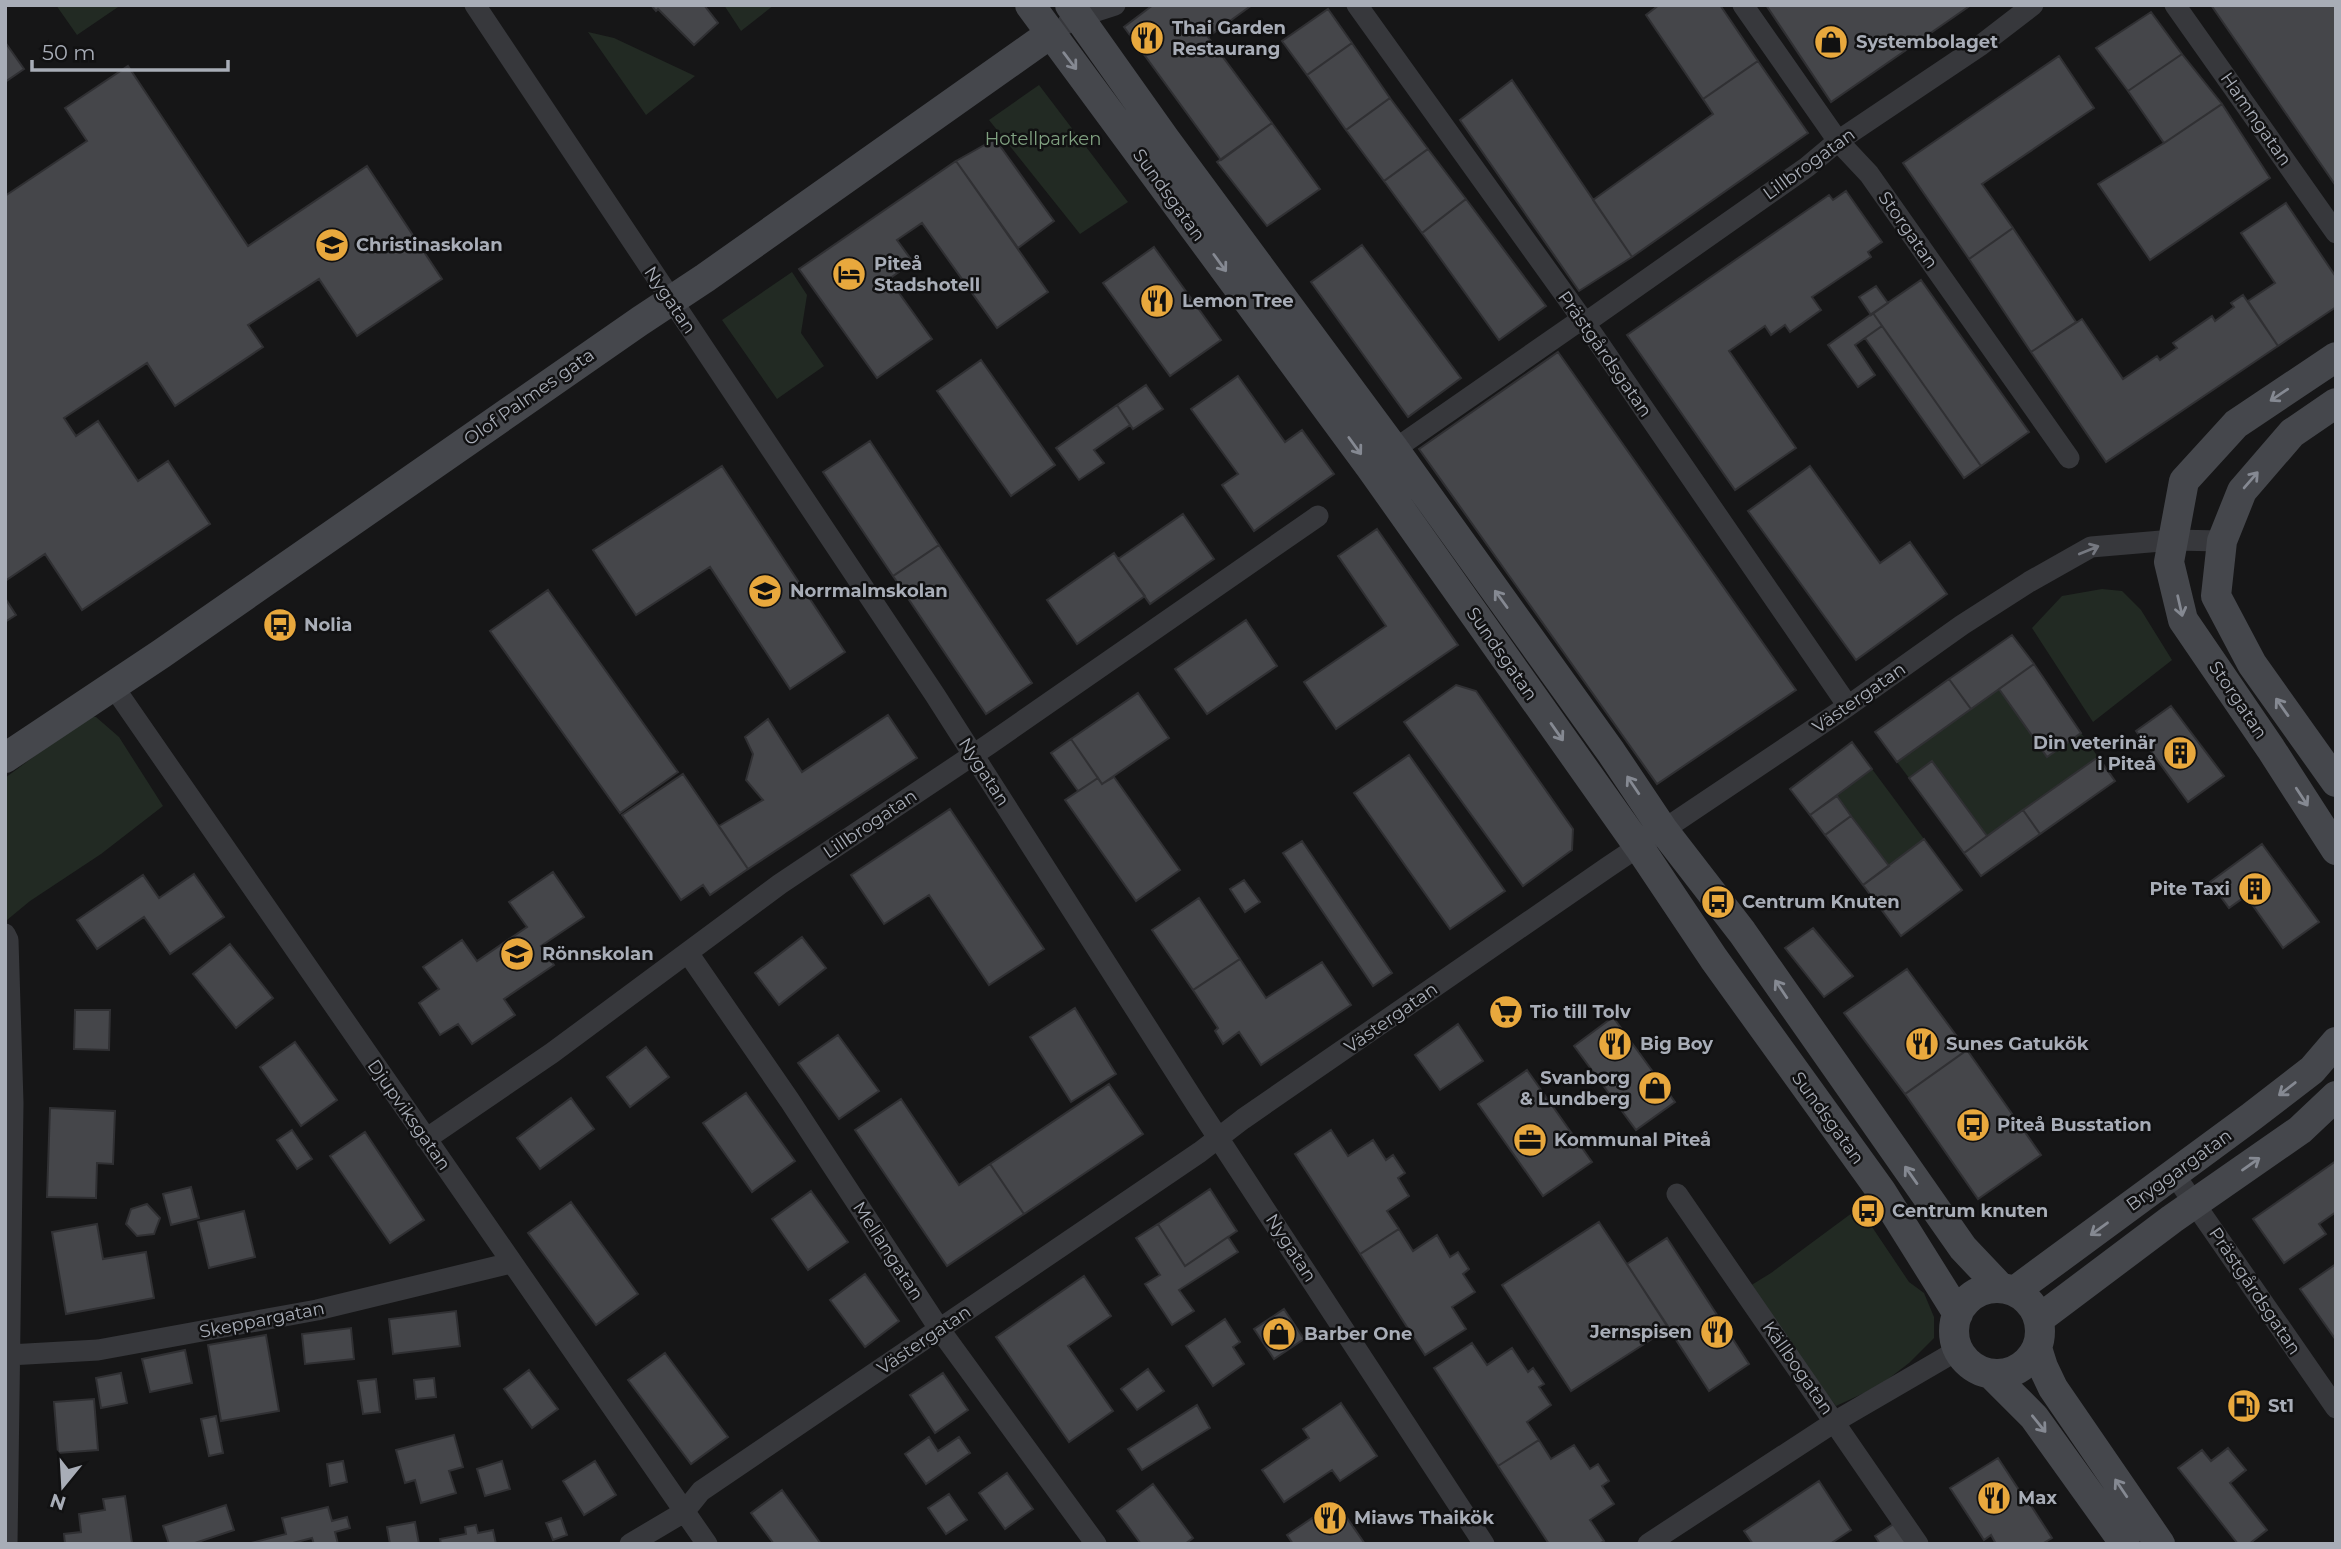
<svg xmlns="http://www.w3.org/2000/svg" width="2341" height="1549" font-family="Montserrat,sans-serif">
	<style>
		.green { fill: #222a23 }
		.building { fill: #45464a; stroke: #303033; stroke-width: 2 }
		.lines { fill: none; stroke-linecap: round; stroke-linejoin: round }
		.street { stroke: #37383c; stroke-width: 21 }
		.secondary { stroke: #45474c; stroke-width: 30 }
		.oneway { stroke: #858992 }
		.oneway2 { stroke: #757880 }
		.labels { text-anchor: middle; stroke-width: 5; stroke-linejoin: round; paint-order: stroke }
		.poi-label { font-size: 18px; font-weight: bold; fill: #a8adb7; stroke: #111112; text-anchor: start }
		.street-label { font-size: 18px; fill: #a8adb7; stroke: #111112 }
		.park-label { font-size: 18px; fill: #80a181; stroke: #111112 }
	</style>
	<rect width="100%" height="100%" fill="#161617"/>
	<path class="green" d="M56,5H121L77,35Z
		M724,5H774L741,31Z
		M588,32L614,38L695,76L646,115Z
		M1039,85L1128,202L1080,234L989,120Z
		M792,272L807,295L801,333L824,366L777,399L722,320Z
		M2102,589L2122,591L2141,610L2172,660L2093,722L2032,628L2062,596Z
		M1999,689L2047,757L2081,733L2098,757L1987,836L1932,761L1909,778L1897,762Z
		M81,715L96,717L119,737L163,806L101,854L30,901L7,920L5,916V778L67,732Z
		M1872,769L1924,839L1889,866L1837,796Z
		M1856,1210L1862,1212L1909,1282L1924,1293L1934,1317V1338L1909,1363L1879,1386L1836,1406L1745,1289L1771,1273Z"/>
	<path class="building" d="M651,5H704L718,23L694,45L658,9L656,11Z
		M1153,5H1252L1208,37L1272,123L1221,160L1124,27Z
		M1659,5H1720L1758,61L1703,99L1646,15Z
		M1766,5H1971L1831,102Z
		M2211,5H2336V186Z
		M1328,9L1352,43L1307,75L1282,41Z
		M2151,12L2182,54L2128,91L2096,48Z
		M5,42L24,69L5,82Z
		M1352,43L1390,98L1346,130L1307,75Z
		M2182,54L2222,104L2164,143L2128,91Z
		M2059,56L2094,108L1982,184L2013,228L1969,259L1903,163Z
		M1758,61L1808,133L1632,257L1593,200L1713,114L1703,99Z
		M128,66L248,246L367,166L442,279L357,336L319,279L248,325L263,347L175,406L147,363L64,418L76,436L98,421L138,481L168,461L210,524L82,610L45,554L5,581V196L87,141L65,108Z
		M1512,80L1632,257L1579,291L1460,120Z
		M1390,98L1428,149L1384,181L1346,130Z
		M2222,104L2270,178L2150,260L2098,184L2164,143Z
		M1272,123L1320,189L1267,226L1217,162Z
		M995,139L1054,221L1018,248L956,161Z
		M1428,149L1466,199L1422,233L1384,181Z
		M956,161L1048,292L997,328L922,223L897,240L913,262L889,279L932,339L877,378L799,269Z
		M1846,191L1882,242L1868,252L1871,257L1812,297L1821,310L1790,332L1785,325L1771,335L1765,326L1729,351L1796,448L1735,490L1627,335L1829,195L1833,200Z
		M1466,199L1546,306L1499,340L1422,233Z
		M2286,203L2336,277V307L2278,346L2248,301L2275,283L2241,233Z
		M2013,228L2076,322L2031,352L1969,259Z
		M1362,245L1461,378L1408,417L1311,282Z
		M1154,247L1221,340L1170,376L1103,283Z
		M1921,280L2029,432L1981,466L1873,313Z
		M1876,286L1888,303L1871,315L1859,297Z
		M2243,295L2278,346L2106,462L2031,352L2082,319L2123,379L2157,356L2160,360L2177,348L2173,343L2212,316L2215,321L2234,307L2231,303Z
		M1873,313L1882,326L1855,345L1875,375L1858,387L1828,345Z
		M1882,326L1981,466L1964,478L1865,338Z
		M1558,352L1796,690L1657,784L1419,449Z
		M981,360L1055,465L1011,496L937,391Z
		M1238,376L1285,442L1302,430L1334,474L1254,531L1222,485L1238,474L1191,409Z
		M1146,385L1163,409L1133,429L1117,405Z
		M1117,405L1130,425L1094,450L1104,463L1079,480L1056,448Z
		M870,441L939,545L893,576L823,472Z
		M722,466L845,652L790,689L710,567L636,615L593,550Z
		M1810,466L1880,563L1910,542L1947,594L1856,660L1748,511Z
		M1183,514L1214,559L1150,604L1118,559Z
		M1377,529L1458,645L1336,729L1304,682L1386,626L1338,556Z
		M939,545L1032,683L986,714L893,576Z
		M1114,553L1145,596L1077,644L1047,600Z
		M548,590L678,772L620,813L490,631Z
		M5,598L16,615L5,622Z
		M1246,620L1277,666L1207,714L1175,669Z
		M2012,635L2034,664L1971,709L1949,679Z
		M2034,664L2081,733L2047,757L1999,689Z
		M1949,679L1971,709L1897,762L1875,732Z
		M1456,685L1476,691L1573,829L1572,850L1523,886L1404,722Z
		M1138,693L1169,738L1102,784L1071,739Z
		M2171,706L2224,776L2188,802L2136,731Z
		M888,715L917,758L748,869L719,826L763,800L746,780L753,754L745,737L768,719L802,772Z
		M1071,739L1098,778L1078,791L1051,753Z
		M1852,742L1872,769L1810,815L1790,789Z
		M1409,755L1505,891L1450,929L1354,793Z
		M2098,757L2115,781L2040,834L2023,810Z
		M1932,761L1987,836L1964,853L1909,778Z
		M683,774L748,869L710,895L703,885L681,900L622,815Z
		M1114,777L1180,870L1136,901L1065,800L1098,778L1102,784Z
		M1837,796L1851,816L1825,835L1810,815Z
		M950,809L1044,949L989,985L929,895L884,924L851,875Z
		M2023,810L2040,834L1981,876L1964,853Z
		M1851,816L1889,866L1863,885L1825,835Z
		M1924,839L1962,890L1901,936L1863,885Z
		M1302,841L1392,973L1373,986L1283,853Z
		M2262,844L2319,922L2283,948L2246,896L2229,908L2210,882Z
		M553,872L584,917L541,946L554,965L504,999L515,1015L472,1044L458,1024L440,1035L419,1003L439,989L423,967L462,940L477,961L527,927L509,902Z
		M194,874L224,917L170,954L144,917L97,949L77,920L143,875L159,898Z
		M1244,880L1260,902L1245,912L1230,889Z
		M1199,898L1240,959L1193,990L1152,930Z
		M1813,928L1853,976L1824,997L1785,948Z
		M802,937L826,968L779,1005L755,973Z
		M230,944L273,998L236,1028L193,974Z
		M1240,959L1266,998L1322,962L1351,1005L1261,1065L1239,1032L1223,1044L1215,1031L1218,1028L1193,990Z
		M1907,969L1967,1050L1905,1094L1844,1013Z
		M1075,1008L1116,1074L1071,1102L1030,1037Z
		M75,1010H110L109,1050L74,1049Z
		M1613,1017L1675,1102L1636,1130L1574,1046Z
		M1458,1024L1483,1061L1440,1090L1415,1055Z
		M838,1035L879,1091L839,1119L798,1063Z
		M295,1042L337,1100L301,1126L260,1067Z
		M646,1047L669,1077L630,1107L607,1077Z
		M1967,1050L2041,1155L1978,1199L1905,1094Z
		M1527,1070L1592,1162L1543,1196L1478,1104Z
		M1109,1084L1143,1134L1024,1214L990,1164Z
		M746,1093L795,1161L752,1192L703,1123Z
		M571,1098L594,1129L540,1169L517,1138Z
		M901,1099L959,1185L990,1164L1024,1214L947,1266L855,1130Z
		M50,1108L115,1111L113,1164L97,1163L96,1198L47,1197Z
		M292,1130L312,1159L297,1169L277,1140Z
		M1331,1130L1348,1156L1373,1140L1386,1160L1393,1155L1405,1173L1398,1178L1409,1196L1387,1211L1399,1229L1360,1254L1295,1154Z
		M365,1132L424,1220L390,1243L330,1156Z
		M2336,1161V1212L2319,1224L2326,1234L2284,1263L2253,1219Z
		M191,1187L199,1218L171,1225L163,1194Z
		M1210,1189L1237,1231L1185,1266L1158,1224Z
		M811,1191L848,1242L808,1270L772,1219Z
		M571,1202L638,1294L596,1325L528,1233Z
		M147,1204L160,1218L154,1234L137,1236L126,1224L131,1209Z
		M244,1211L255,1257L209,1268L198,1222Z
		M1599,1222L1669,1328L1571,1391L1502,1285Z
		M97,1224L103,1259L146,1252L154,1298L66,1314L52,1232Z
		M1158,1224L1185,1266L1228,1237L1238,1252L1179,1290L1194,1311L1172,1325L1145,1284L1160,1275L1136,1238Z
		M1399,1229L1413,1251L1437,1235L1450,1257L1458,1252L1469,1269L1463,1274L1475,1292L1452,1307L1466,1329L1425,1355L1360,1254Z
		M1667,1238L1749,1364L1709,1391L1627,1264Z
		M2336,1264V1340L2300,1289Z
		M865,1274L899,1321L865,1347L830,1300Z
		M1084,1276L1111,1316L1068,1346L1113,1411L1069,1442L996,1337Z
		M1284,1309L1304,1339L1274,1359L1254,1329Z
		M456,1311L460,1346L393,1354L389,1319Z
		M1225,1319L1240,1342L1233,1347L1244,1364L1213,1386L1186,1346Z
		M351,1328L354,1359L305,1364L302,1334Z
		M266,1335L279,1411L221,1421L208,1345Z
		M1472,1343L1487,1365L1512,1348L1528,1372L1533,1368L1544,1384L1539,1387L1551,1405L1527,1422L1539,1440L1498,1466L1434,1368Z
		M185,1350L192,1383L150,1392L142,1359Z
		M665,1353L728,1437L691,1464L628,1380Z
		M1148,1369L1164,1391L1137,1410L1121,1389Z
		M529,1370L558,1409L532,1428L504,1389Z
		M121,1373L127,1403L101,1408L96,1378Z
		M943,1373L968,1410L935,1433L910,1395Z
		M434,1378L436,1397L416,1399L414,1380Z
		M376,1379L380,1412L363,1414L358,1381Z
		M94,1399L98,1450L58,1453L54,1402Z
		M1341,1403L1377,1456L1340,1481L1332,1470L1284,1502L1262,1470L1309,1438L1303,1429Z
		M1197,1405L1210,1428L1142,1470L1128,1449Z
		M216,1416L223,1453L209,1456L201,1419Z
		M454,1435L463,1467L449,1471L456,1493L421,1503L415,1480L405,1483L396,1450Z
		M929,1437L938,1451L959,1437L970,1453L926,1484L905,1454Z
		M1539,1440L1551,1459L1574,1445L1590,1469L1598,1464L1609,1481L1602,1486L1614,1504L1590,1520L1604,1541L1599,1544H1549L1498,1466Z
		M2228,1448L2246,1470L2230,1483L2267,1530L2249,1544H2238L2178,1468L2202,1450L2211,1461Z
		M1998,1458L2023,1496L2028,1492L2034,1501L2030,1504L2052,1538L2042,1544H1996L1991,1535L1984,1540L1950,1488Z
		M343,1461L347,1482L330,1486L327,1464Z
		M502,1461L510,1489L485,1496L477,1469Z
		M595,1461L616,1495L584,1515L563,1481Z
		M1007,1473L1033,1509L1005,1529L979,1493Z
		M1819,1481L1851,1530L1830,1544H1753L1744,1531Z
		M1153,1484L1193,1538L1185,1544H1141L1117,1511Z
		M782,1490L821,1544H774L751,1513Z
		M949,1494L967,1520L946,1534L928,1508Z
		M125,1496L132,1543L65,1544L64,1534L81,1532L79,1514L105,1510L103,1499Z
		M1336,1502L1365,1544H1293L1287,1535Z
		M226,1505L234,1530L192,1544H169L163,1526Z
		M328,1507L332,1521L347,1517L350,1528L335,1532L338,1544H314L312,1538L289,1544H247L286,1534L282,1518Z
		M561,1518L567,1535L553,1540L546,1523Z
		M415,1522L419,1544H390L387,1527Z
		M1895,1523L1909,1544H1880L1875,1536Z
		M476,1525L478,1533L493,1530L496,1544H441L440,1539L466,1534L465,1527Z"/>
	<g class="lines">
		<path class="street" d="M475,5L935,695L1196,1104L1484,1544
			M1357,5L1585,323L1848,706
			M1743,5L1838,141L1869,174L2069,458
			M2175,5L2336,233
			M1068,23L1078,17L1115,5
			M1585,323L1807,167L1838,141L1981,45L2033,5
			M1405,442L1582,319
			M113,686L707,1544
			M5,934L8,940L13,1103L7,1544
			M688,953L790,1101L940,1330L1096,1544
			M426,1139L552,1053L780,884L988,745L1318,516
			M2174,1174L2336,1408
			M1677,1194L1918,1544
			M9,1355L98,1350L317,1310L511,1263
			M630,1544L684,1512L701,1491L1200,1152L1243,1119L1608,867L1848,706L1962,625L2029,582L2091,547L2173,540L2222,541
			M1648,1544L1836,1421L1958,1350"/>
		<path class="secondary" d="M1030,5L1371,468L1639,847L1714,959L1881,1191L1958,1314
			M1070,5L1165,139L1394,449L1611,752L1664,831L1742,932L1963,1248L1999,1286
			M2336,357L2236,424L2184,481L2169,562L2183,620L2271,749L2336,850
			M2336,403L2292,433L2242,491L2222,541L2216,596L2252,664L2336,782
			M5,758L161,654L640,321L705,278L1050,34
			M1954 1331a43 43 0 1 1 86 0a43 43 0 1 1-86 0Z
			M2016,1290L2251,1117L2312,1070L2336,1042
			M2039,1319L2172,1219L2300,1130L2336,1096
			M2037,1348L2043,1367L2053,1388L2160,1544
			M1992,1375L2034,1417L2125,1544"/>
	</g>
	<defs><path id="oneway-shaft" d="M-6 0H5M1.5-3L5.5 0L1.5 3" fill="none" stroke-width="1.6" stroke-linecap="round" stroke-linejoin="round" transform="scale(1.75)"/></defs>
	<g class="oneway">
		<use href="#oneway-shaft" transform="translate(1070 61) rotate(53)"/>
		<use href="#oneway-shaft" transform="translate(1220 263) rotate(54)"/>
		<use href="#oneway-shaft" transform="translate(2279 395) rotate(146)"/>
		<use href="#oneway-shaft" transform="translate(1355 446) rotate(54)"/>
		<use href="#oneway-shaft" transform="translate(2251 480) rotate(-49)"/>
		<use href="#oneway-shaft" transform="translate(1501 599) rotate(-126)"/>
		<use href="#oneway-shaft" transform="translate(2180 606) rotate(77)"/>
		<use href="#oneway-shaft" transform="translate(2282 707) rotate(-125)"/>
		<use href="#oneway-shaft" transform="translate(1557 732) rotate(55)"/>
		<use href="#oneway-shaft" transform="translate(1633 785) rotate(-124)"/>
		<use href="#oneway-shaft" transform="translate(2302 797) rotate(57)"/>
		<use href="#oneway-shaft" transform="translate(1781 989) rotate(-124)"/>
		<use href="#oneway-shaft" transform="translate(2287 1089) rotate(142)"/>
		<use href="#oneway-shaft" transform="translate(2251 1164) rotate(-35)"/>
		<use href="#oneway-shaft" transform="translate(1911 1175) rotate(-125)"/>
		<use href="#oneway-shaft" transform="translate(2099 1229) rotate(144)"/>
		<use href="#oneway-shaft" transform="translate(2039 1424) rotate(51)"/>
		<use href="#oneway-shaft" transform="translate(2121 1488) rotate(-124)"/>
	</g>
	<use class="oneway2" href="#oneway-shaft" transform="translate(2089 550) rotate(-22)"/>
	<defs>
		<g id="restaurant-disc" transform="scale(1.75)"><circle r="9.5" fill="#e8a83d" stroke="#111112"/><path d="M-5-6h1v4h1v-4h1v4h1v-4h1v5L-1.5 .5V6h-2V.5L-5-1ZM5-6V6H3V1.5H1.5Q1.5-4 5-6Z" fill="#111"/></g>
		<g id="shop-disc" transform="scale(1.75)"><circle r="9.5" fill="#e8a83d" stroke="#111112"/><path d="M-5-2.5h2.3a2.7 3.5 0 0 1 5.4 0H5L5.5 6h-11ZM-1.5-2.5h3a1.5 2.3 0 0 0-3 0Z" fill="#111"/></g>
		<g id="school-disc" transform="scale(1.75)"><circle r="9.5" fill="#e8a83d" stroke="#111112"/><path d="M0-5L7-2L0 1L-7-2ZM-4 1L0 2.5L4 1V4Q0 6-4 4Z" fill="#111"/></g>
		<g id="hotel-disc" transform="scale(1.75)"><circle r="9.5" fill="#e8a83d" stroke="#111112"/><path d="M-6-4.5h1.5V1H6V5H4.5V3h-9V5H-6ZM-4 0a1.8 1.8 0 1 1 3.6 0ZM.5 0V-2.5h3Q6-2.5 6 0Z" fill="#111"/></g>
		<g id="bus-disc" transform="scale(1.75)"><circle r="9.5" fill="#e8a83d" stroke="#111112"/><path d="M-5-6H5V4H4V6H2V4H-2V6H-4V4H-5ZM-3.5-4V0h7V-4ZM-3.5 1.2v1.5H-2V1.2ZM2 1.2v1.5H3.5V1.2Z" fill="#111"/></g>
		<g id="building-disc" transform="scale(1.75)"><circle r="9.5" fill="#e8a83d" stroke="#111112"/><path d="M-4-6H4V6H1V3H-1V6H-4ZM-2.5-4.3h1.7v1.8h-1.7ZM.8-4.3h1.7v1.8H.8ZM-2.5-1h1.7V.8h-1.7ZM.8-1h1.7V.8H.8Z" fill="#111"/></g>
		<g id="supermarket-disc" transform="scale(1.75)"><circle r="9.5" fill="#e8a83d" stroke="#111112"/><path d="M-6-5.5h2.5l.6 2H6L4.5 2H-2.5L-4.4-4H-6ZM-1.5 3.2a1.3 1.3 0 1 0 .1 0ZM3 3.2a1.3 1.3 0 1 0 .1 0Z" fill="#111"/></g>
		<g id="office-disc" transform="scale(1.75)"><circle r="9.5" fill="#e8a83d" stroke="#111112"/><path d="M-6-3h4V-5.5h4V-3h4V5H-6ZM-1-4.5V-3h2v-1.5ZM-6 0V1H6V0Z" fill="#111"/></g>
		<g id="fuel-disc" transform="scale(1.75)"><circle r="9.5" fill="#e8a83d" stroke="#111112"/><path d="M-5.5-6h7V0h2V4h1.3V-2.5L3-4.5l.8-.8L6-3V5H2.5V1h-1V6h-7ZM-4.2-4.7v3.2H.2V-4.7Z" fill="#111"/></g>
	</defs>
	<g fill-rule="evenodd">
		<use href="#restaurant-disc" x="1147" y="38"/>
		<use href="#shop-disc" x="1831" y="42"/>
		<use href="#school-disc" x="332" y="245"/>
		<use href="#hotel-disc" x="849" y="274"/>
		<use href="#restaurant-disc" x="1157" y="301"/>
		<use href="#school-disc" x="765" y="591"/>
		<use href="#bus-disc" x="280" y="625"/>
		<use href="#building-disc" x="2180" y="753"/>
		<use href="#building-disc" x="2255" y="889"/>
		<use href="#bus-disc" x="1718" y="902"/>
		<use href="#school-disc" x="517" y="954"/>
		<use href="#supermarket-disc" x="1506" y="1012"/>
		<use href="#restaurant-disc" x="1615" y="1044"/>
		<use href="#restaurant-disc" x="1922" y="1044"/>
		<use href="#shop-disc" x="1655" y="1088"/>
		<use href="#bus-disc" x="1973" y="1125"/>
		<use href="#office-disc" x="1530" y="1140"/>
		<use href="#bus-disc" x="1868" y="1211"/>
		<use href="#restaurant-disc" x="1717" y="1332"/>
		<use href="#shop-disc" x="1279" y="1334"/>
		<use href="#fuel-disc" x="2244" y="1406"/>
		<use href="#restaurant-disc" x="1994" y="1498"/>
		<use href="#restaurant-disc" x="1330" y="1518"/>
	</g>
	<g class="labels">
		<g class="poi-label">
			<text x="1172" y="34">Thai Garden<tspan x="1172" dy="21">Restaurang</tspan></text>
			<text x="1856" y="48">Systembolaget</text>
			<text x="356" y="251">Christinaskolan</text>
			<text x="874" y="270">Piteå<tspan x="874" dy="21">Stadshotell</tspan></text>
			<text x="1182" y="307">Lemon Tree</text>
			<text x="790" y="597">Norrmalmskolan</text>
			<text x="304" y="631">Nolia</text>
			<text x="2156" y="749" text-anchor="end">Din veterinär<tspan x="2156" dy="21">i Piteå</tspan></text>
			<text x="2230" y="895" text-anchor="end">Pite Taxi</text>
			<text x="1742" y="908">Centrum Knuten</text>
			<text x="542" y="960">Rönnskolan</text>
			<text x="1530" y="1018">Tio till Tolv</text>
			<text x="1640" y="1050">Big Boy</text>
			<text x="1946" y="1050">Sunes Gatukök</text>
			<text x="1630" y="1084" text-anchor="end">Svanborg<tspan x="1630" dy="21">&amp; Lundberg</tspan></text>
			<text x="1997" y="1131">Piteå Busstation</text>
			<text x="1554" y="1146">Kommunal Piteå</text>
			<text x="1892" y="1217">Centrum knuten</text>
			<text x="1692" y="1338" text-anchor="end">Jernspisen</text>
			<text x="1304" y="1340">Barber One</text>
			<text x="2268" y="1412">St1</text>
			<text x="2018" y="1504">Max</text>
			<text x="1354" y="1524">Miaws Thaikök</text>
		</g>
		<g class="street-label">
			<text transform="translate(2256 119) rotate(55)" y="6">Hamngatan</text>
			<text transform="translate(1809 164) rotate(-36)" y="6">Lillbrogatan</text>
			<text transform="translate(1169 195) rotate(54)" y="6">Sundsgatan</text>
			<text transform="translate(1908 230) rotate(55)" y="6">Storgatan</text>
			<text transform="translate(670 300) rotate(56)" y="6">Nygatan</text>
			<text transform="translate(1605 354) rotate(55)" y="6">Prästgårdsgatan</text>
			<text transform="translate(529 397) rotate(-35)" y="6">Olof Palmes gata</text>
			<text transform="translate(1502 654) rotate(55)" y="6">Sundsgatan</text>
			<text transform="translate(1859 698) rotate(-35)" y="6">Västergatan</text>
			<text transform="translate(2238 700) rotate(56)" y="6">Storgatan</text>
			<text transform="translate(984 772) rotate(57)" y="6">Nygatan</text>
			<text transform="translate(870 824) rotate(-34)" y="6">Lillbrogatan</text>
			<text transform="translate(1391 1018) rotate(-35)" y="6">Västergatan</text>
			<text transform="translate(409 1115) rotate(55)" y="6">Djupviksgatan</text>
			<text transform="translate(1828 1118) rotate(54)" y="6">Sundsgatan</text>
			<text transform="translate(2179 1170) rotate(-36)" y="6">Bryggargatan</text>
			<text transform="translate(1291 1248) rotate(57)" y="6">Nygatan</text>
			<text transform="translate(888 1251) rotate(57)" y="6">Mellangatan</text>
			<text transform="translate(2255 1291) rotate(56)" y="6">Prästgårdsgatan</text>
			<text transform="translate(262 1320) rotate(-11)" y="6">Skeppargatan</text>
			<text transform="translate(924 1340) rotate(-34)" y="6">Västergatan</text>
			<text transform="translate(1798 1368) rotate(55)" y="6">Källbogatan</text>
		</g>
		<g class="park-label">
			<text x="1043" y="145">Hotellparken</text>
		</g>
	</g>
	<rect width="2341" height="1549" fill="none" stroke="#a8adb7" stroke-width="14"/>
	<g transform="translate(63 1486) rotate(198)" stroke="#111112" stroke-width="5" paint-order="stroke">
	<path d="M0-5L12 26L0 18L-12 26Z" fill="#a8adb7"/>
	<text y="-10" font-size="19" font-weight="bold" text-anchor="middle" fill="#a8adb7">N</text>
	</g>
	<path d="M32 60v10h196v-10" fill="none" stroke="#a8adb7" stroke-width="3.5"/>
	<text x="42" y="60" font-size="21" fill="#a8adb7" stroke="#111112" stroke-width="5" paint-order="stroke">50 m</text>
</svg>
